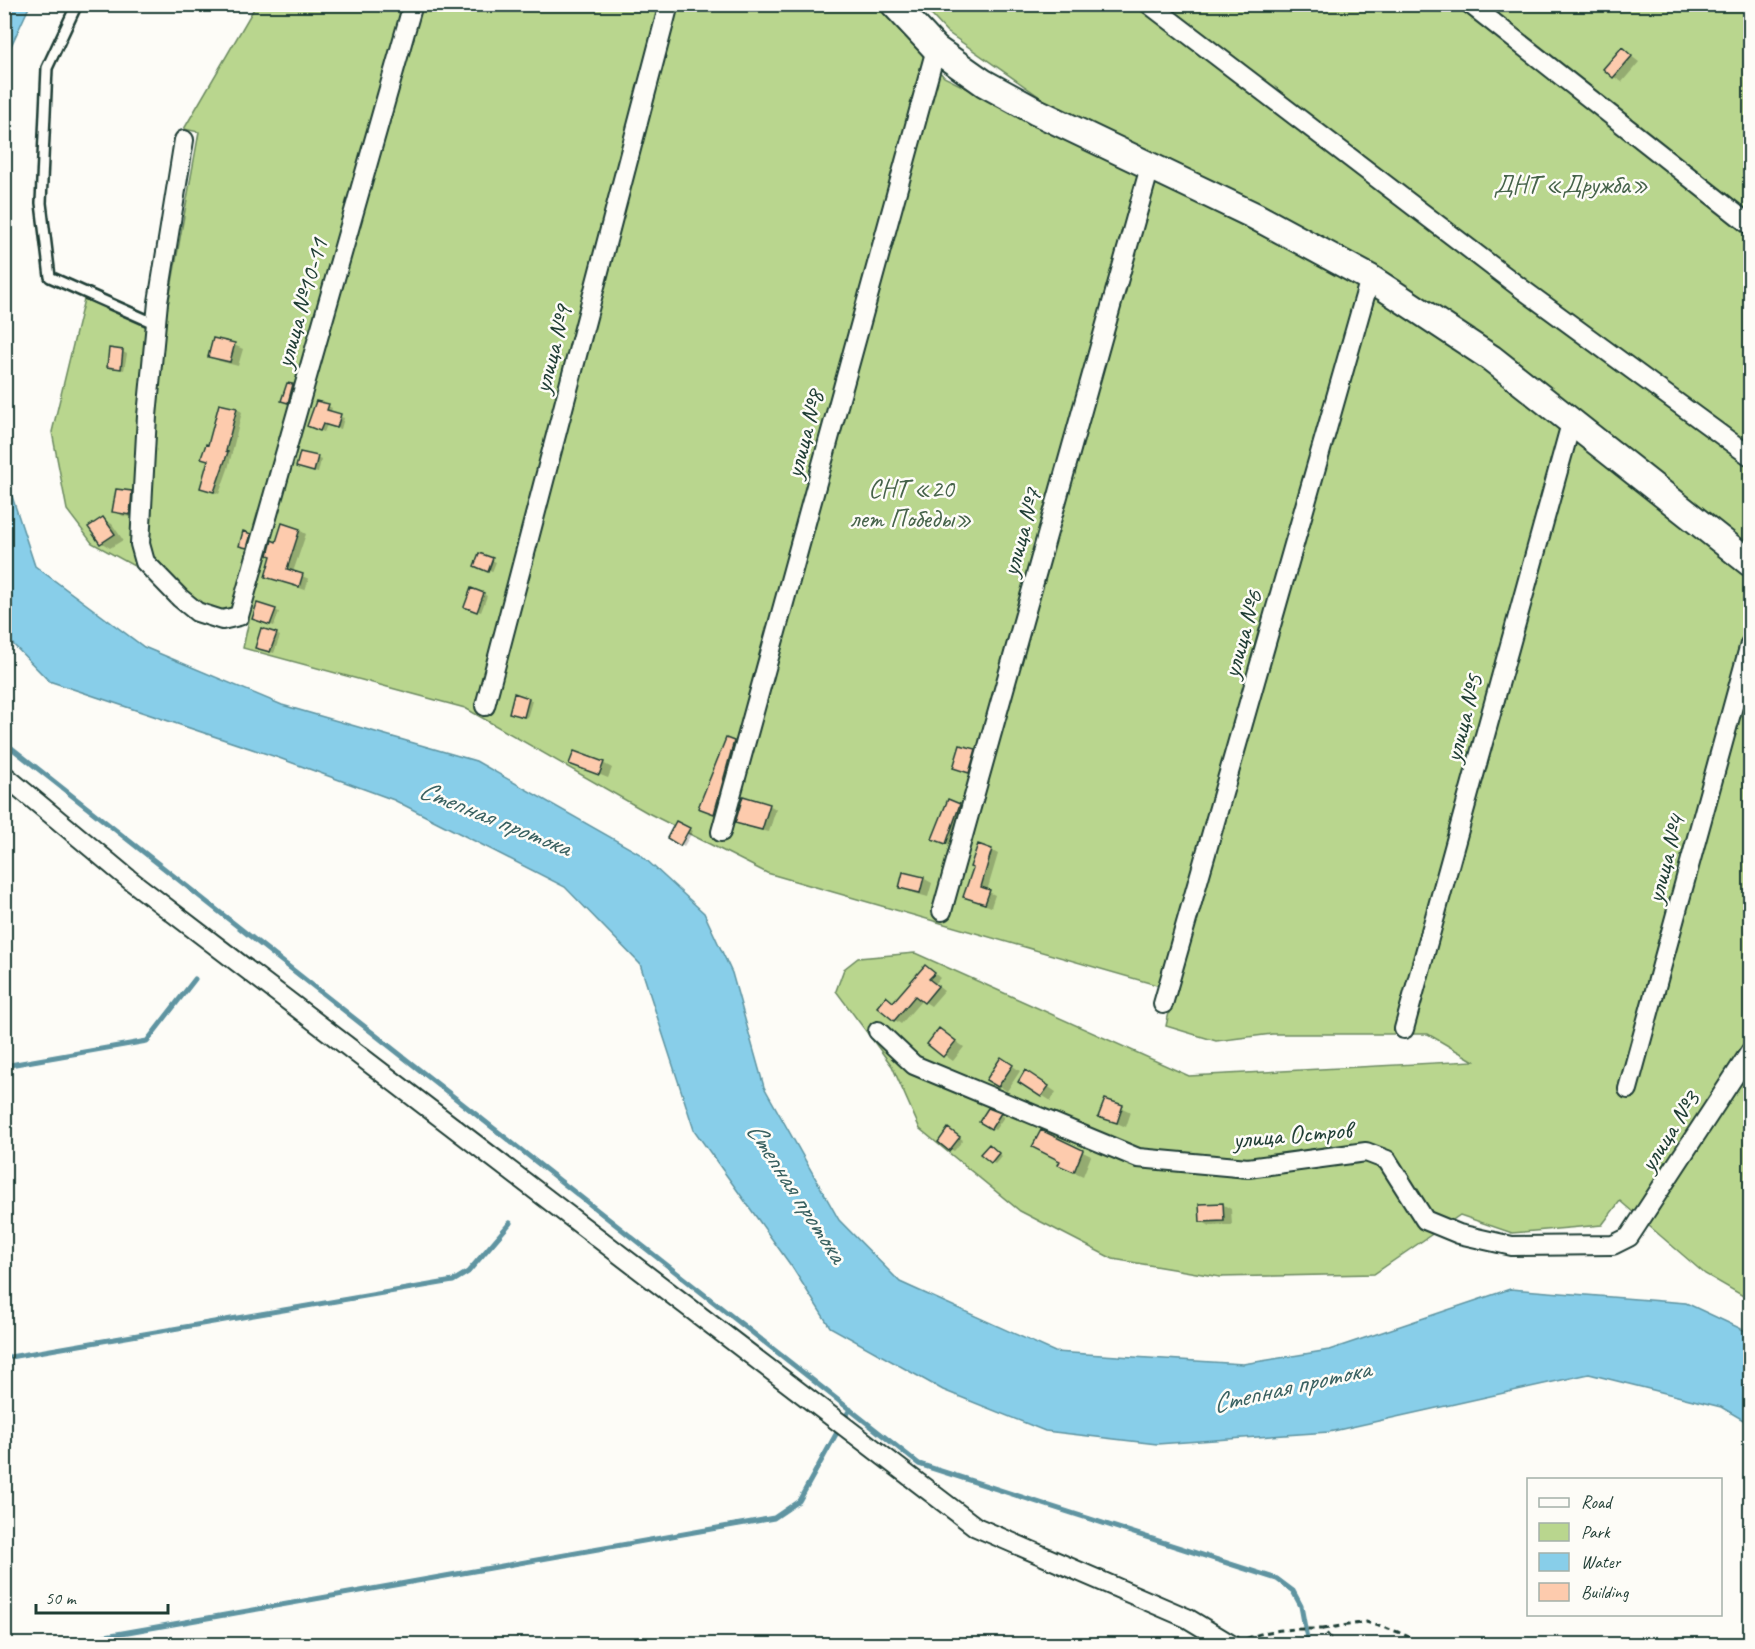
<svg xmlns="http://www.w3.org/2000/svg" width="1755" height="1649" font-family="Caveat,sans-serif">
	<style>
		.green { fill: #b9d68e; stroke: #6c8a61; stroke-width: 1.5 }
		.water { fill: #88cee9; stroke: #5e94a1; stroke-width: 1.5 }
		.shadow { fill: #0003 }
		.lines { fill: none; stroke-linecap: round; stroke-linejoin: round }
		.stream { stroke: #5e94a1; stroke-width: 5 }
		.building { fill: #fdcbad; stroke: #1f3d34; stroke-width: 1.5 }
		.lane-casing { stroke: #1f3d34; stroke-width: 14 }
		.street-casing { stroke: #1f3d34; stroke-width: 22 }
		.secondary-casing { stroke: #1f3d34; stroke-width: 30 }
		.path { stroke: #1f3d34; stroke-width: 3; stroke-dasharray: 6 4.5; stroke-linecap: butt }
		.lane { stroke: #fdfcf7; stroke-width: 9 }
		.street { stroke: #fdfcf7; stroke-width: 18 }
		.secondary { stroke: #fdfcf7; stroke-width: 26 }
		.labels { text-anchor: middle; stroke-width: 5; stroke-linejoin: round; paint-order: stroke }
		.park-label { font-size: 26px; fill: #46634a; stroke: #fdfcf7 }
		.street-label { font-size: 26px; fill: #1f3d34; stroke: #fdfcf7 }
		.water-label { font-size: 27px; font-style: italic; fill: #396161; stroke: #fdfcf7 }
	</style>
	<rect width="100%" height="100%" fill="#fdfcf7"/>
	<filter id="ink" filterUnits="userSpaceOnUse"><feTurbulence type="fractalNoise" baseFrequency=".0167" numOctaves="2"/><feDisplacementMap in="SourceGraphic" scale="12" xChannelSelector="R" yChannelSelector="G"/><feConvolveMatrix kernelMatrix="1 2 1 2 8 2 1 2 1" color-interpolation-filters="sRGB"/></filter>
	<g filter="url(#ink)">
		<path class="green" d="M256,5H884L944,77L1409,309L1524,394L1750,576V1300L1705,1274L1620,1201L1602,1225L1512,1233L1460,1215L1374,1274L1220,1277L1113,1259L1020,1211L920,1129L892,1066L836,991L844,969L858,958L915,953L1189,1076L1474,1061L1428,1034H1272L1216,1041L1166,1026L1174,990L767,873L648,813L465,708L243,648L249,620L225,616L92,543L67,510L52,432L84,299L165,322L199,132L184,129Z
			M922,5H1750V555L1322,239L1050,104L947,32Z"/>
		<path class="water" d="M5,4L30,5L5,59L4,5Z
			M4,472L35,566L144,647L282,705L476,761L640,854L704,913L732,973L764,1087L839,1220L900,1282L1055,1352L1243,1364L1329,1350L1510,1289L1686,1303L1750,1333V1424L1721,1407L1589,1374L1329,1432L1157,1444L1045,1431L943,1390L830,1327L792,1267L694,1130L640,964L565,887L394,800L279,758L49,681L5,636Z"/>
		<path class="shadow" d="M1622,49L1639,62L1622,82L1614,77Z
			M234,345L243,349L238,366L219,361L210,356Z
			M123,352L127,354L124,370L108,366Z
			M288,384L296,388L292,403L287,402Z
			M328,406L332,408L330,413L344,418L341,429L327,425L324,432L313,428Z
			M237,409L242,412L228,469L219,494L202,487L210,461L209,447Z
			M317,458L321,460L318,473L301,468Z
			M131,492L140,497L138,518L123,516L114,511Z
			M103,519L112,524L123,540L110,548L102,543L90,527Z
			M299,530L306,534L293,572L309,579L305,590L267,576L277,544Z
			M250,535L254,537L250,549L244,547Z
			M480,555L496,562L492,572L479,567Z
			M483,594L487,596L481,612L468,607Z
			M275,610L279,612L274,626L257,620Z
			M276,634L280,636L274,653L260,649Z
			M529,699L532,701L527,718L511,713Z
			M727,740L737,744L718,815L704,809Z
			M975,751L983,756L978,777L955,768Z
			M571,763H603L612,768L608,778Z
			M949,801L963,807L950,845L938,841Z
			M769,805L776,809L769,832L743,826L737,823Z
			M677,823L693,831L684,846L669,837Z
			M991,850L998,854L987,891L995,895L991,907L965,897Z
			M923,878L932,883L928,897L910,892L901,887Z
			M932,971L940,978L935,984L944,991L931,1006L922,1000L901,1024L895,1020L887,998L894,1002Z
			M940,1030L964,1047L953,1061L929,1044Z
			M1010,1064L1020,1071L1007,1091L988,1079Z
			M1034,1077L1056,1092L1051,1101L1020,1081Z
			M1106,1101L1131,1112L1126,1127L1100,1116Z
			M989,1110L1004,1117L995,1130L981,1122Z
			M952,1132L963,1140L954,1151L950,1149Z
			M1042,1132L1091,1156L1083,1176L1068,1169Z
			M993,1148L1002,1156L995,1164L991,1162Z
			M1222,1204L1231,1209L1232,1225L1210,1226L1201,1221Z"/>
		<g class="lines">
			<path class="stream" d="M4,742L919,1464L1277,1579L1293,1591L1301,1606L1308,1644
				M4,1066L147,1041L195,979
				M4,1358L453,1281L468,1272L510,1223
				M60,1644L774,1518L799,1501L850,1409"/>
		</g>
		<path class="building" d="M1622,47L1632,56L1613,78L1603,69Z
			M213,338L235,343L230,362L208,357Z
			M109,348L123,350L121,369L107,367Z
			M287,383L293,384L288,403L281,401Z
			M316,401L329,404L327,410L341,414L337,428L323,424L320,431L307,426Z
			M219,404L237,408L226,451L228,452L214,492L200,488L208,460L201,458L206,444L208,445Z
			M300,452L318,456L314,472L296,467Z
			M116,489L132,491L130,515L112,512Z
			M103,517L115,534L100,544L88,527Z
			M282,523L300,529L287,569L303,574L299,587L265,577L271,556L268,555L272,540L276,542Z
			M243,531L251,534L247,548L239,546Z
			M479,553L493,558L488,572L474,566Z
			M471,588L484,593L477,612L464,607Z
			M257,603L276,609L270,625L252,619Z
			M261,628L277,633L270,652L255,648Z
			M514,693L529,698L524,717L509,713Z
			M726,738L734,741L714,814L698,808Z
			M960,745L976,749L969,773L953,768Z
			M574,751L604,762L599,775L569,764Z
			M743,796L770,804L762,830L735,823Z
			M948,799L960,804L946,844L932,839Z
			M676,821L690,828L680,846L667,838Z
			M978,844L992,849L981,887L990,890L985,904L963,897L973,868L970,867Z
			M903,872L924,877L920,893L899,888Z
			M925,965L935,973L929,979L938,986L924,1003L915,996L894,1021L877,1007L886,996L893,1002Z
			M939,1028L956,1041L943,1057L927,1044Z
			M1001,1057L1013,1065L998,1087L986,1080Z
			M1025,1070L1049,1086L1041,1097L1018,1082Z
			M1105,1099L1123,1105L1117,1123L1098,1117Z
			M988,1108L1001,1113L991,1129L979,1122Z
			M948,1128L960,1137L949,1151L938,1142Z
			M1041,1130L1083,1150L1074,1172L1058,1165L1060,1161L1032,1147Z
			M989,1144L999,1153L991,1163L980,1154Z
			M1223,1203L1224,1221L1200,1222L1199,1204Z"/>
		<g class="lines">
			<g class="lane-casing">
				<path id="lane" d="M77,4L47,68L41,203L50,277L156,324"/>
			</g>
			<g class="street-casing">
				<path id="street" d="M1149,4L1522,289L1750,456
					M1470,4L1750,225
					M184,140L158,302L147,416L140,544L145,562L180,598L197,612L222,620L239,616L413,4
					M485,706L669,4
					M4,775L130,880L976,1527L1187,1618L1230,1644
					M721,832L936,49
					M942,911L1150,167
					M1163,1004L1370,278
					M1404,1029L1572,420
					M878,1031L914,1065L1138,1158L1248,1168L1366,1152L1387,1160L1425,1220L1459,1234L1512,1246L1613,1245L1629,1237L1750,1052
					M1628,1089L1750,644"/>
			</g>
			<g class="secondary-casing">
				<path id="secondary" d="M894,4L936,49L984,83L1037,112L1255,216L1370,278L1491,358L1750,563"/>
			</g>
			<path class="path" d="M1323,1629L1366,1622L1398,1632L1424,1644
				M1246,1639C1272,1628 1295,1629 1323,1629L1335,1644"/>
			<use href="#lane" class="lane"/>
			<use href="#street" class="street"/>
			<use href="#secondary" class="secondary"/>
		</g>
	</g>
	<g class="labels">
		<g class="park-label">
			<text x="1571" y="193">ДНТ «Дружба»</text>
			<text x="911" y="497">СНТ «20<tspan x="911" dy="30">лет Победы»</tspan></text>
		</g>
		<g class="street-label">
			<text transform="translate(301 303) rotate(-74)" y="9">улица №10-11</text>
			<text transform="translate(552 349) rotate(-75)" y="9">улица №9</text>
			<text transform="translate(804 434) rotate(-75)" y="9">улица №8</text>
			<text transform="translate(1021 532) rotate(-74)" y="9">улица №7</text>
			<text transform="translate(1242 634) rotate(-74)" y="9">улица №6</text>
			<text transform="translate(1463 718) rotate(-75)" y="9">улица №5</text>
			<text transform="translate(1665 859) rotate(-75)" y="9">улица №4</text>
			<text transform="translate(1669 1131) rotate(-57)" y="9">улица №3</text>
			<text transform="translate(1292 1134) rotate(-5)" y="9">улица Остров</text>
		</g>
		<g class="water-label">
			<text transform="translate(495 818) rotate(22)" y="9">Степная протока</text>
			<text transform="translate(797 1192) rotate(57)" y="9">Степная протока</text>
			<text transform="translate(1291 1386) rotate(-13)" y="9">Степная протока</text>
		</g>
	</g>
	<rect width="1755" height="1649" fill="none" stroke="#fdfcf7" stroke-width="24"/>
	<rect x="12" y="12" width="1731" height="1625" fill="none" stroke="#1f3d34" stroke-width="2" filter="url(#ink)"/>
	<rect x="1527" y="1478" width="195" height="138" fill="#fdfcf7" stroke="#a4b0a9" stroke-width="1.5"/>
	<rect x="1539" y="1498" width="30" height="9" fill="#fdfcf7" stroke="#a4b0a9" stroke-width="1.5"/>
	<text x="1581" y="1508" font-size="18" fill="#1f3d34">Road</text>
	<rect x="1539" y="1523" width="30" height="18" fill="#b9d68e" stroke="#a4b0a9" stroke-width="1.5"/>
	<text x="1581" y="1538" font-size="18" fill="#1f3d34">Park</text>
	<rect x="1539" y="1553" width="30" height="18" fill="#88cee9" stroke="#a4b0a9" stroke-width="1.5"/>
	<text x="1581" y="1568" font-size="18" fill="#1f3d34">Water</text>
	<rect x="1539" y="1583" width="30" height="18" fill="#fdcbad" stroke="#a4b0a9" stroke-width="1.5"/>
	<text x="1581" y="1598" font-size="18" fill="#1f3d34">Building</text>
	<path d="M36 1604v9h132v-9" fill="none" stroke="#1f3d34" stroke-width="3"/>
	<text x="45" y="1604" font-size="18" fill="#1f3d34" stroke="#fdfcf7" stroke-width="4.5" paint-order="stroke">50 m</text>
</svg>
